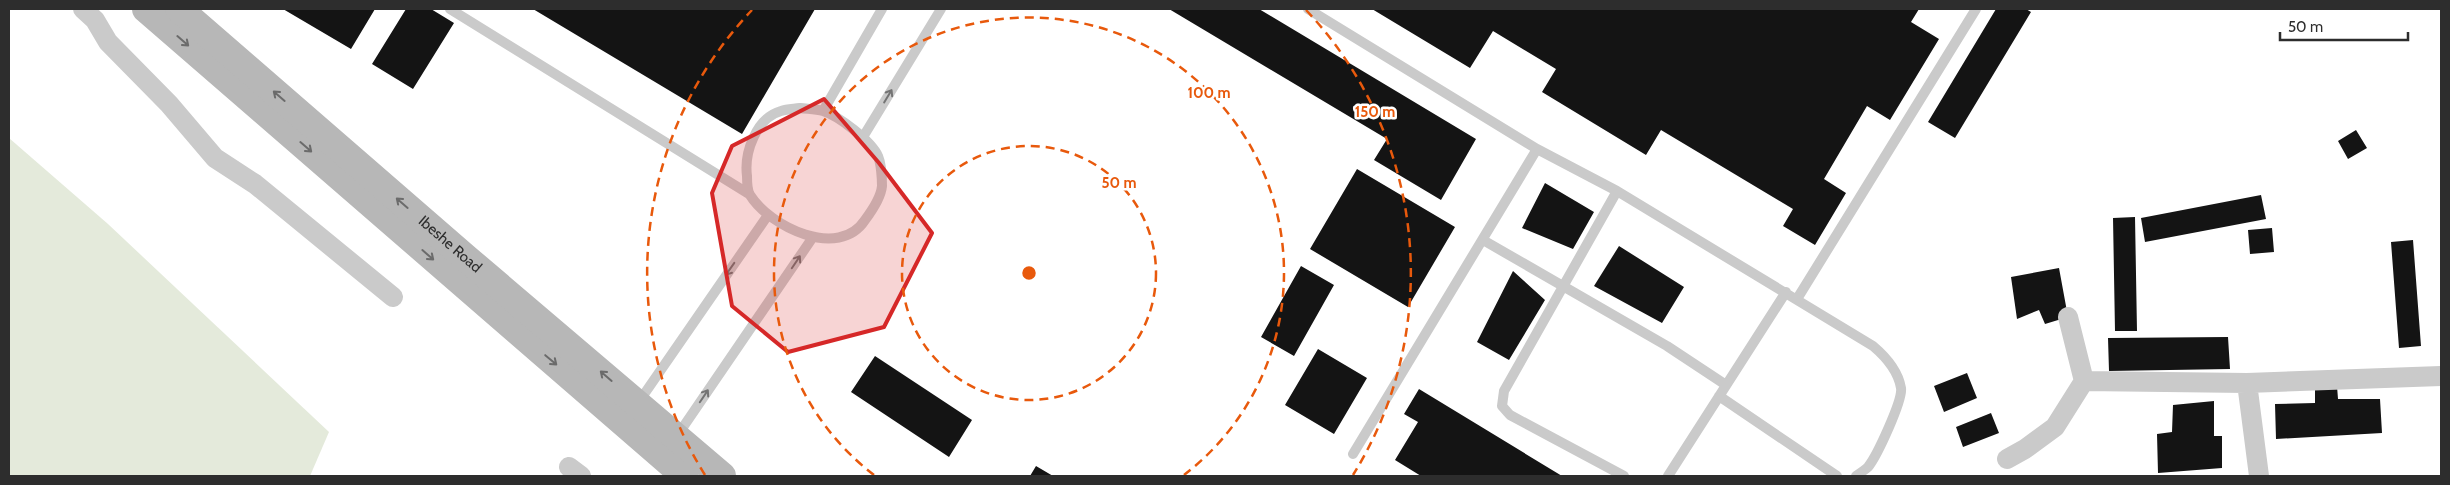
<svg xmlns="http://www.w3.org/2000/svg" width="2450" height="485" font-family="Cabin,sans-serif">
	<style>
		.green { fill: #e4eadb }
		.building { fill: #141414 }
		.lines { fill: none; stroke-linecap: round; stroke-linejoin: round }
		.service { stroke: #cacaca; stroke-width: 10 }
		.minor { stroke: #cacaca; stroke-width: 20 }
		.secondary { stroke: #b7b7b7; stroke-width: 28 }
		.oneway { stroke: #6b6b6b }
		.oneway2 { stroke: #747474 }
		.marked { fill: #d62828; fill-opacity: 0.2; stroke: #d62828; stroke-width: 4; stroke-linejoin: round }
		.ring { fill: none; stroke: #e8590c; stroke-width: 2.5; stroke-dasharray: 9 6 }
		.labels { text-anchor: middle; stroke-width: 5; stroke-linejoin: round; paint-order: stroke }
		.street-label { font-size: 15px; fill: #2d2d2d; stroke: #fff }
		.centre { fill: #e8590c; stroke: #fff; stroke-width: 2.5 }
		.ring-label { font-size: 15px; text-anchor: middle; font-weight: bold; fill: #e8590c; stroke: #fff; stroke-width: 5; stroke-linejoin: round; paint-order: stroke }
	</style>
	<rect width="100%" height="100%" fill="#fff"/>
	<path class="green" d="M9,138L108,224L329,432L310,476H9Z"/>
	<path class="building" d="M283,9H375L351,49Z
		M406,9H431L454,23L413,89L372,64Z
		M533,9H815L742,134Z
		M1169,9H1259L1476,139L1441,200L1374,160L1387,139Z
		M1372,9H1919L1911,22L1939,39L1890,120L1867,106L1824,179L1846,193L1815,245L1783,226L1793,209L1661,130L1646,155L1542,92L1556,69L1493,31L1470,68Z
		M1996,9H2026L2031,12L1955,138L1928,122Z
		M2356,130L2367,148L2348,159L2338,141Z
		M1357,169L1455,227L1408,307L1310,249Z
		M1545,183L1594,212L1573,249L1522,228Z
		M2261,195L2266,219L2145,242L2141,218Z
		M2135,217L2137,331H2115L2113,218Z
		M2272,228L2274,252L2250,254L2248,230Z
		M2413,240L2421,346L2399,348L2391,242Z
		M1619,246L1684,287L1662,323L1594,286Z
		M1301,266L1334,285L1294,356L1261,337Z
		M2059,268L2068,317L2045,324L2039,310L2017,319L2011,277Z
		M1513,271L1545,300L1509,360L1477,342Z
		M2228,337L2230,369L2109,371L2108,338Z
		M1318,349L1367,378L1334,434L1285,405Z
		M875,356L972,420L949,457L851,392Z
		M1967,373L1977,398L1944,412L1934,386Z
		M2337,386L2338,399H2380L2382,433L2276,439L2275,404L2315,403V387Z
		M1419,389L1562,476H1421L1395,460L1418,422L1404,414Z
		M2214,401V436H2222V468L2158,473L2157,434L2172,432L2173,405Z
		M1991,413L1999,433L1963,447L1956,427Z
		M1036,466L1053,476H1030Z"/>
	<g class="lines">
		<path class="service" d="M450,9L749,194
			M1308,9L1537,149L1617,191L1873,346C1886,357 1898,370 1901,388C1903,400 1877,456 1868,467C1865,470 1860,473 1856,476
			M800,108C807,109 816,109 823,111C839,116 871,141 878,156C881,163 882,179 882,186C881,197 871,212 865,220C839,260 770,227 750,195C747,190 747,182 747,176C744,153 756,118 781,111C787,109 794,109 800,108Z
			M823,111L882,9
			M863,137L941,9
			M1617,191L1504,391L1502,406L1510,415L1624,476
			M1483,240L1667,346L1726,385
			M1797,299L1976,9
			M1719,396L1837,476
			M638,403L768,215
			M677,436L813,237
			M1353,454L1537,149
			M1668,476L1786,292"/>
		<path class="minor" d="M83,9L95,20L108,42L169,104L215,158L255,184L393,297
			M2084,381L2247,383L2441,376
			M2247,383L2259,476
			M2007,459L2025,449L2055,427L2084,381L2068,317
			M569,467L581,476"/>
		<g class="secondary">
			<path d="M146,9L685,476"/>
			<path id="s1" d="M179,9L466,258L722,476"/>
		</g>
	</g>
	<defs><path id="oneway-shaft" d="M-6 0H5M1.5-3L5.5 0L1.5 3" fill="none" stroke-width="1.6" stroke-linecap="round" stroke-linejoin="round" transform="scale(1.25)"/></defs>
	<g class="oneway">
		<use href="#oneway-shaft" transform="translate(183 41) rotate(41)"/>
		<use href="#oneway-shaft" transform="translate(279 96) rotate(-139)"/>
		<use href="#oneway-shaft" transform="translate(306 147) rotate(41)"/>
		<use href="#oneway-shaft" transform="translate(402 203) rotate(-139)"/>
		<use href="#oneway-shaft" transform="translate(428 255) rotate(41)"/>
		<use href="#oneway-shaft" transform="translate(551 360) rotate(40)"/>
		<use href="#oneway-shaft" transform="translate(606 376) rotate(-139)"/>
	</g>
	<g class="oneway2">
		<use href="#oneway-shaft" transform="translate(888 96) rotate(-59)"/>
		<use href="#oneway-shaft" transform="translate(796 262) rotate(-56)"/>
		<use href="#oneway-shaft" transform="translate(730 269) rotate(125)"/>
		<use href="#oneway-shaft" transform="translate(704 396) rotate(-56)"/>
	</g>
	<path class="marked" d="M824,99L879,163L932,233L884,327L788,352L732,306L712,193L732,146Z"/>
	<g class="ring">
		<circle cx="1029" cy="273" r="127"/>
		<path d="M874 475A255 255 0 1 1 1184 475"/>
		<path d="M705 475A382 382 0 0 1 752 10M1306 10A382 382 0 0 1 1353 475"/>
	</g>
	<g class="labels">
		<g class="street-label">
			<text dy="5" stroke="none"><textPath href="#s1" startOffset="359">Ibeshe Road</textPath></text>
		</g>
	</g>
	<circle cx="1029" cy="273" r="8" class="centre"/>
	<g class="ring-label">
		<text x="1209" y="98">100 m</text>
		<text x="1375" y="117">150 m</text>
		<text x="1119" y="188">50 m</text>
	</g>
	<rect width="2450" height="485" fill="none" stroke="#2d2d2d" stroke-width="20"/>
	<path d="M2280 32v8h128v-8" fill="none" stroke="#2d2d2d" stroke-width="2.5"/>
	<text x="2288" y="32" font-size="15" fill="#2d2d2d" stroke="#ffffff" stroke-width="4" paint-order="stroke">50 m</text>
</svg>
